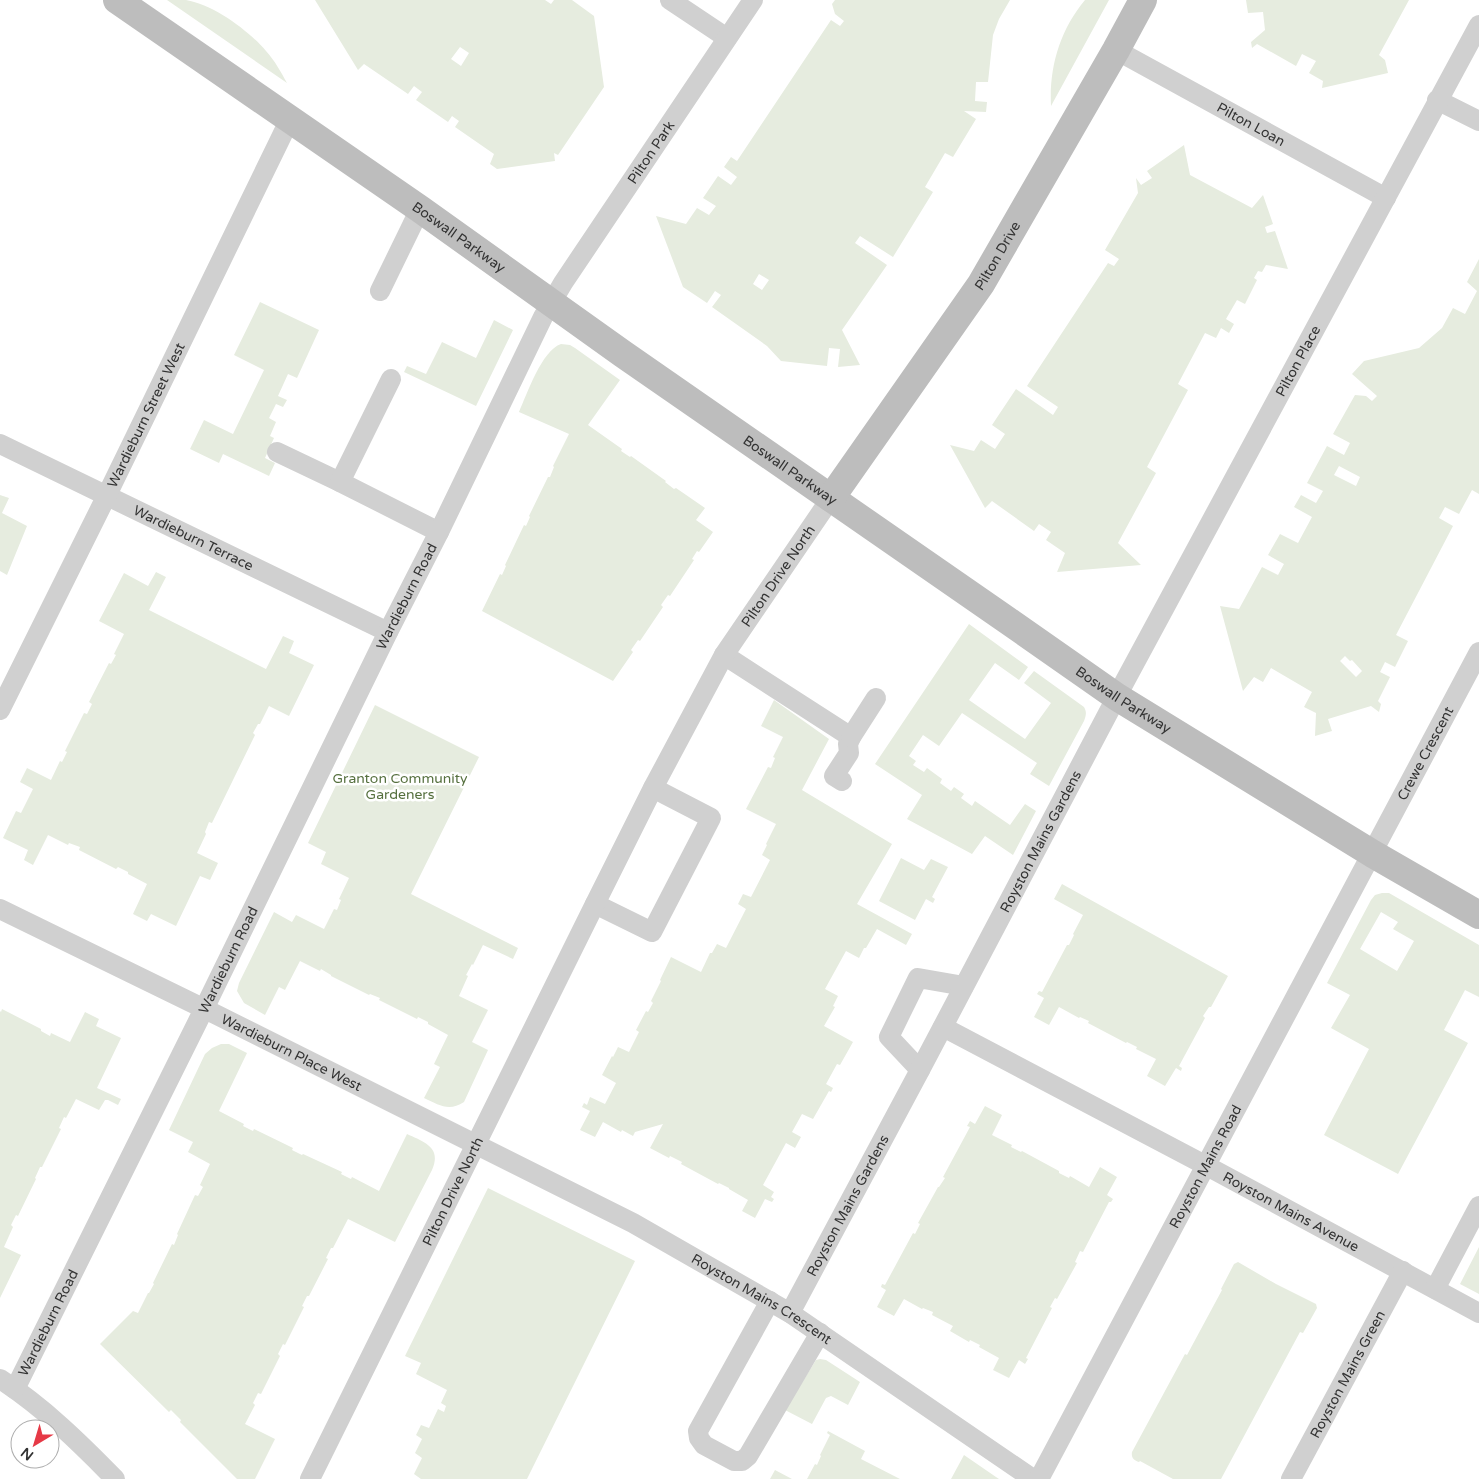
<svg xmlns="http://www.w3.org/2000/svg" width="1479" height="1479" font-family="'Varela Round',sans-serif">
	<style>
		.green { fill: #e6ecdf; fill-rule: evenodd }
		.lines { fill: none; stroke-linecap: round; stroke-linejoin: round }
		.street { stroke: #d0d0d0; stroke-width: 20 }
		.secondary { stroke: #bdbdbd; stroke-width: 28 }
		.labels { text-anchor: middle; stroke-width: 5; stroke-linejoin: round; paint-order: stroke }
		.street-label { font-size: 14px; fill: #333; stroke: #fff }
		.park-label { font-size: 14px; fill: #56703f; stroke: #fff }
	</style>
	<rect width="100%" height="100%" fill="#fff"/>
	<path class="green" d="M167,0C173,0 180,0 186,0C214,5 248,30 266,51C275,61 281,72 287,83Z
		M315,0H545L551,4L554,0H572L594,16L604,87L558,155L554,153L555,161L497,169L490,164L494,154L455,127L459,121L452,116L448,122L416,100L422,92L414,86L408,94L364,64L358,70ZM460,47L469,53L461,66L451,59Z
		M835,0H1010L999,19L993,35L988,82H976L975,101L987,102L986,112L964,111L976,119L953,157L945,153L925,187L933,192L893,257L860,236L855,243L887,265L842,330L860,365L838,367L840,349L829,348L827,366L781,361L767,346L712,307L721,295L715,291L707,303L683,287L656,216L686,224L697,208L709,215L716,206L703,198L718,176L731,185L737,177L724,167L731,157L737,161L831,20L840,26L844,21L835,14L832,4ZM759,274L769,280L762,290L753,284Z
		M1085,0H1109L1051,106C1049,67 1060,30 1085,0Z
		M1246,0H1409L1379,55L1385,60L1388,73L1322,88L1323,81L1309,73L1316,61L1302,54L1296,66L1257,44L1252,48L1251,42L1265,30L1263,12L1248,13Z
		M1184,145L1190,175L1252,208L1263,195L1273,224L1265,227L1267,233L1275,231L1288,269L1266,265L1262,272L1258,271L1254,278L1257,280L1245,304L1237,300L1226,319L1234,324L1229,333L1221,328L1216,338L1205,333L1178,384L1188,390L1147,467L1156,473L1118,543L1141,565L1057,572L1065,553L1046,540L1051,532L1039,524L1034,531L992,501L985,508L950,445L974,451L981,440L995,449L1005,434L992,425L1016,389L1053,415L1058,407L1027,386L1108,263L1114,266L1119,259L1105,250L1138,193L1136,178L1141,185L1152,178L1147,171Z
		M1479,259V494L1472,490L1459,514L1445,507L1439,518L1453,526L1396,635L1408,641L1395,667L1385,662L1380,672L1390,677L1378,701L1381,704L1379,712L1371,706L1328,719L1332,731L1315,736L1316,713L1304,707L1312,692L1271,668L1263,682L1254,677L1243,691L1220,606L1239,609L1262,567L1278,575L1284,564L1268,555L1280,534L1298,543L1312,517L1294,507L1301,495L1316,503L1323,491L1307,483L1327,446L1344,455L1350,443L1333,434L1355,395L1366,396L1372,401L1377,396L1352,374L1364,361L1419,348L1442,328L1453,308L1465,314L1477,291L1467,282ZM1339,466L1360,477L1356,486L1334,475ZM1345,656L1350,661L1352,660L1362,671L1356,677L1340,661Z
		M260,302L319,330L297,378L288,374L278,396L287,400L283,407L276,404L269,418L276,422L270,436L274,438L265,458L275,463L269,476L223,454L219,463L190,449L204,420L233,434L264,370L234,355Z
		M494,320L513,330L476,406L404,372L407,366L426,374L442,342L476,358Z
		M561,344L570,345L575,348L620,380L588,425L622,449L621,451L630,457L631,456L666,481L665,482L674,489L676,488L705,508L696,520L713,532L699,552L697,551L692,559L694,560L670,596L668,595L661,605L663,607L640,641L638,640L631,650L633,652L613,681L482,611L500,574L502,575L506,566L505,565L524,525L526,526L530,517L529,516L548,477H550L554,467L553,466L569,434L519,412C527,394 542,350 561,344Z
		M0,495L9,498L2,513L27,526L7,575L0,571Z
		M156,572L166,577L149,610L266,669L283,636L294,641L289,653L314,665L289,716L269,706L260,724H258L253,733L255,735L212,823L209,822L205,832L206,834L197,853L218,863L210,880L200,876L176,926L151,914L147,921L133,914L147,884L128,874V872L118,867L116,869L79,850L80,847L69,843L68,845L48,835L33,865L24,860L28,850L3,838L16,811L21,813L33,789L20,782L27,768L51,780L60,761L62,762L67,752L65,751L84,713L87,714L92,704L89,702L109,663L111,664L116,655L114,654L124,634L99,621L124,573L148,586Z
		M969,624L1028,667L1019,680L995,663L969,700L1025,739L1051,703L1024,683L1034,671L1084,707C1087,712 1086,716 1084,721L1049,786L1030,774L1037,763L962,713L939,746L923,735L909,756L916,761L913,765L924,772L927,768L942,779L940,783L951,791L954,787L964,794L961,798L972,806L975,801L1010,825L1025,804L1036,811L1013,855L985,836L972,854L907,819L922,795L875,764Z
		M774,700L829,739L802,790L892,844L857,904L912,934L906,945L877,929L866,948H864L859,958L846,951L825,989L838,996L833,1006L835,1007L824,1026L853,1042L840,1065L837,1064L826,1084L833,1088L831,1092L829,1091L813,1119L802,1114L792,1132L801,1137L795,1148L786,1143L763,1185L774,1192L771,1197L774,1199L772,1202L765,1199L755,1218L742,1211L748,1200L729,1189V1188L719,1183L718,1184L681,1164L682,1162L670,1156L669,1158L650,1148L663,1124L635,1132L633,1136L622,1130L621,1132L603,1122L595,1137L580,1130L590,1111L582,1107L584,1103L587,1105L590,1097L605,1104L616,1083L602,1075L612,1056L613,1057L618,1047L629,1052L639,1032L636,1030L646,1011L648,1012L653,1003L651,1001L661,981L660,980L671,957L701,972L710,953H712L717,944L726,948L746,909L738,904L743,894L751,897L770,860L762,855L767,845L766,844L776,824L746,809L768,767L771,768L775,758L773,757L783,737L761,726Z
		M375,705L479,757L411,894L518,948L513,959L483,945L473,965L472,964L466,975L468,976L459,996L488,1010L472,1042L488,1050L464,1102C449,1112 439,1105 424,1098L440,1067L434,1064L448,1035L428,1024V1022L418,1017L417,1019L379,1000L380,998L370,994L369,995L331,976V975L321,969L320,971L300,961L285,990L279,987L265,1015L244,1003L237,991L239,983L274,912L292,922L296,915L324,929L334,909L337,910L341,900L339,899L349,878L321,864L326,852L308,843Z
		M901,858L924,870L931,859L948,867L932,897L935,899L933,903L926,899L915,920L879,901Z
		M1062,884L1228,976L1211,1007H1209L1203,1016L1205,1018L1179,1066L1182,1068L1181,1071L1176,1068L1165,1086L1147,1076L1156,1059L1136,1049L1137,1047L1127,1042L1126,1043L1088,1023L1089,1021L1080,1017L1079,1018L1059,1007L1049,1025L1034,1017L1044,998L1037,994L1039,991L1042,992L1067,945H1069L1074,935L1073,934L1083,915L1054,899Z
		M1382,893H1389L1479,945V997L1465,990L1444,1030L1468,1043L1398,1174L1324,1135L1369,1049L1331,1028L1350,995L1327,983L1371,900L1375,895ZM1381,912L1398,922L1393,929L1414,941L1397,971L1360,949Z
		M2,1009L41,1029V1031L50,1036L51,1033L70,1042L85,1012L99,1019L96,1026L121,1038L97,1088L121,1099L118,1105L108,1100H105L99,1110L76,1099L66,1118L64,1117L59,1128L61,1129L42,1167H40L35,1178L36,1179L18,1216L16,1215L11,1225L13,1227L4,1247L21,1255L0,1298V1011L1,1012Z
		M221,1044H229L247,1053L219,1111L244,1124L243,1126L253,1131L254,1129L293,1148L292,1150L302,1155L303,1154L342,1172L341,1174L351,1179L352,1177L379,1191L407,1134C424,1142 442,1147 432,1170L395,1242L348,1219L333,1248H331L326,1258L328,1259L309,1296H307L302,1306L304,1307L285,1345L283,1344L278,1354L280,1356L261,1394L258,1393L253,1403L255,1405L245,1424L275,1439L255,1479H237L180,1422L181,1420L171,1410L169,1412L100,1344L133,1311L138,1313L148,1293H149L154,1284L153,1283L172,1244L174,1245L178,1235L177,1234L195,1195L198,1196L203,1187L200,1185L210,1164L188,1152L193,1142L169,1130L205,1054L212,1048Z
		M985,1106L1002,1115L992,1135L1012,1145L1011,1147L1021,1152L1022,1151L1059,1171V1173L1069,1178L1070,1176L1089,1187L1100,1167L1117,1177L1107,1195L1113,1199L1111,1202H1109L1083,1252L1080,1251L1075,1262L1077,1263L1057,1299L1055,1298L1050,1307L1052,1308L1026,1358L1028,1359L1025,1364L1019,1360L1009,1378L993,1370L999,1358L979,1347L980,1345L970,1340L969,1342L950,1331L953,1326L932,1315L933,1312L923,1308L922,1309L904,1299L894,1316L877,1307L886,1290L881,1287L882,1284L885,1285L913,1233L915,1234L920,1224L918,1223L938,1187H939L945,1178L943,1177L970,1127L967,1126L970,1121L975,1124Z
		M488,1188L635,1261L527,1479H421L414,1474L422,1458L415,1453L422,1439L416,1435L421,1425L429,1428L438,1409L444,1412L446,1406L441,1403L447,1390L416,1374L421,1363L405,1356Z
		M1479,1247V1294L1460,1284Z
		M1238,1262L1276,1284L1316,1304L1317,1308L1303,1333L1300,1332L1221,1479H1173L1140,1461L1139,1462C1134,1460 1131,1458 1132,1452L1185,1354L1187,1355L1222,1290L1221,1289L1234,1264Z
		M820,1359L826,1360L860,1382L848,1405L831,1396L826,1398L812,1424L785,1410L816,1360Z
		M828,1431L865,1451L861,1459L900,1479H807L815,1464L817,1465L821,1456L820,1455L830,1435L827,1433Z
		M964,1455L996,1477L999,1479H951Z
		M775,1470L792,1479H770Z"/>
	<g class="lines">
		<g class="street">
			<path d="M670,0L727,38"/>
			<path id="s1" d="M1116,50L1386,198"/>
			<path d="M1437,100L1479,121"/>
			<path d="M380,291L420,209"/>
			<path id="s2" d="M0,444L388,632"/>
			<path d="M277,452L340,482L439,532"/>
			<path d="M340,482L391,379"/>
			<path d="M724,655L851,737L848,744L849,753L834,776L842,781"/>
			<path id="s3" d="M0,710L106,497L290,119"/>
			<path d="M851,737L876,698"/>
			<path d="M595,904L652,932L711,818L653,788"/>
			<path id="s4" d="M0,909L217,1015L633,1223L790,1313L1033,1479"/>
			<path id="s5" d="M943,1027L1205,1165L1479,1313"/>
			<path d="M920,1070L889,1037L918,978L964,986"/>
			<path d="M1435,1289L1479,1206"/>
			<path d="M770,1301L698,1431L699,1438L704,1445L734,1461H742L748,1456L820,1333"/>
			<path id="s6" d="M790,1313L920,1070L1125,681L1479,25"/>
			<path d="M0,1379C43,1407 79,1442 115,1479"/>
			<path id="s7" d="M15,1389L204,1009L388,632L439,532L543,317L563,283L753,0"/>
			<path id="s8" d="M310,1479L595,904L653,788L724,655L831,498"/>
			<path id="s9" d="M1039,1479L1479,652"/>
			<path id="s10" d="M1291,1479L1403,1271"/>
		</g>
		<g class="secondary">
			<path id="s11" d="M117,0L420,209L623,354L1004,618L1117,697L1373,854L1479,915"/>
			<path id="s12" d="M831,498L981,284L1116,50L1143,0"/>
		</g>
	</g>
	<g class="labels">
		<g class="street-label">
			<text dy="5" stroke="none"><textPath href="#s1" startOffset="154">Pilton Loan</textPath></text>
			<text dy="5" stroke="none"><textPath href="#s7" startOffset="1392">Pilton Park</textPath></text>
			<text dy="5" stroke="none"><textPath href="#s11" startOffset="416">Boswall Parkway</textPath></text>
			<text dy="5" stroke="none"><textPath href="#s12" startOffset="294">Pilton Drive</textPath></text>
			<text dy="5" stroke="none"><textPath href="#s6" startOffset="1079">Pilton Place</textPath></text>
			<text dy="5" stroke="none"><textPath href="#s3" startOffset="329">Wardieburn Street West</textPath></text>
			<text dy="5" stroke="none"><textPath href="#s11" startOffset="821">Boswall Parkway</textPath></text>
			<text dy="5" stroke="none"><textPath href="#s2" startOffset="215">Wardieburn Terrace</textPath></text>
			<text dy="5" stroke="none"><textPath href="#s8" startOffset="1018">Pilton Drive North</textPath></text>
			<text dy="5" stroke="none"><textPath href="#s7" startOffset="884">Wardieburn Road</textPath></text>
			<text dy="5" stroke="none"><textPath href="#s11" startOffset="1226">Boswall Parkway</textPath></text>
			<text dy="5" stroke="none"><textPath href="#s9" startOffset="822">Crewe Crescent</textPath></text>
			<text dy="5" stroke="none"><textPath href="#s6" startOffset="534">Royston Mains Gardens</textPath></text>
			<text dy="5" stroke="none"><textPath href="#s7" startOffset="479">Wardieburn Road</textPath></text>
			<text dy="5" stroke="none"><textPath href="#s4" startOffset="325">Wardieburn Place West</textPath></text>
			<text dy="5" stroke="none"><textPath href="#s9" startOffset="354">Royston Mains Road</textPath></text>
			<text dy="5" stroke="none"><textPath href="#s8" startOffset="321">Pilton Drive North</textPath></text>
			<text dy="5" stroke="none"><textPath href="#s6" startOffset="122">Royston Mains Gardens</textPath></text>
			<text dy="5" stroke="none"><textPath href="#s5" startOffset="394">Royston Mains Avenue</textPath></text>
			<text dy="5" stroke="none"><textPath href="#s4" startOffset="856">Royston Mains Crescent</textPath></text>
			<text dy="5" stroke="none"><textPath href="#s7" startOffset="74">Wardieburn Road</textPath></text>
			<text dy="5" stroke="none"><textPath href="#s10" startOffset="119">Royston Mains Green</textPath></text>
		</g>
		<g class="park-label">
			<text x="400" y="783">Granton Community<tspan x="400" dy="16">Gardeners</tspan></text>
		</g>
	</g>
	<g transform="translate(35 1444) rotate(218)"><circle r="24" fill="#ffffff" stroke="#adadad"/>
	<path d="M0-4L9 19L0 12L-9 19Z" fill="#e63946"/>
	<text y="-8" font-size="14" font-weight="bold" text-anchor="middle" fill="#333333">N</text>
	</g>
</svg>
